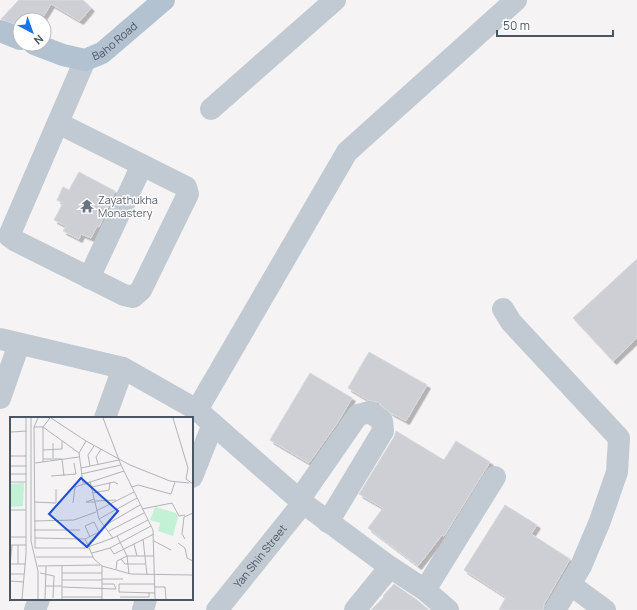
<svg xmlns="http://www.w3.org/2000/svg" width="637" height="610" font-family="Manrope,sans-serif">
	<style>
		.building { fill: #cdcfd5; stroke: #d7d9de; filter: url(#shadow) }
		.lines { fill: none; stroke-linecap: round; stroke-linejoin: round }
		.minor { stroke: #c1cad2; stroke-width: 22 }
		.major { stroke: #b3c2d1; stroke-width: 22 }
		.labels { text-anchor: middle; stroke-width: 3; stroke-linejoin: round; paint-order: stroke }
		.street-label { font-size: 11px; fill: #4a5661; stroke: #fff }
		.worship-label { font-size: 11px; fill: #5b616d; stroke: #fff; text-anchor: start }
		.inset-road { fill: none; stroke: #b1b4b9; stroke-width: 1 }
		.view { fill: #1d4ed8; fill-opacity: 0.15; stroke: #1d4ed8; stroke-width: 2 }
		.inset-edge { fill: none; stroke: #4a5661; stroke-width: 2 }
	</style>
	<defs>
		<filter id="shadow"><feDropShadow dx="3.5" dy="3.5" stdDeviation="0" flood-color="#0004"/></filter>
	</defs>
	<rect width="100%" height="100%" fill="#f5f3f3"/>
	<path class="building" d="M19,0H83L91,8L80,21L51,4L41,20H20V26L1,19Z
		M79,172L115,191L99,227L97,226L91,238L81,234L79,239L63,231L66,226L54,220L63,203L57,200L63,187L69,190Z
		M637,259V338L613,361L573,318Z
		M369,352L427,385L406,421L391,413L377,402L368,400L348,388Z
		M310,373L352,398L338,422L309,463L270,440Z
		M396,431L444,460L456,441L490,462L444,536L442,535L418,566L368,528L383,508L359,494L394,437Z
		M505,505L537,525L531,534L570,559L544,604L543,610H499L506,597L464,570Z
		M394,584L417,600L429,610H371L384,597L383,596Z"/>
	<g class="lines">
		<g class="minor">
			<path d="M211,109L335,0"/>
			<path d="M58,123L186,187L188,194L141,290L133,297L124,295L16,241L9,236L85,60"/>
			<path d="M89,278L142,165"/>
			<path d="M503,309L511,322L619,438L617,472L600,521L581,566L555,610"/>
			<path d="M0,339L123,368L197,410L303,503L390,567L425,590L448,610"/>
			<path d="M0,398L19,344"/>
			<path d="M197,410L347,152L516,0"/>
			<path d="M105,418L123,368"/>
			<path d="M192,477L213,424"/>
			<path d="M299,500L358,415L370,412L382,421L383,431L328,522"/>
			<path d="M571,585L605,610"/>
			<path d="M425,590L495,477"/>
			<path d="M35,610L39,599"/>
			<path d="M143,610L146,599"/>
			<path id="s1" d="M217,610L303,503"/>
			<path d="M355,610L390,567"/>
		</g>
		<g class="major">
			<path d="M0,31L20,39"/>
			<path id="s2" d="M34,44L63,55L85,60L102,53L164,0"/>
		</g>
	</g>
	<defs>
		<g id="temple-bare" transform="scale(1.08)"><path d="M0-6L5-2H3V0L6.5 2.5H4V6H1.5V3h-3V6H-4V2.5H-6.5L-3 0V-2H-5Z" fill="#6b7280" stroke="#fff" stroke-width="2.5" paint-order="stroke"/></g>
	</defs>
	<g fill-rule="evenodd">
		<use href="#temple-bare" x="87" y="206"/>
	</g>
	<g class="labels">
		<g class="street-label">
			<text dy="4" stroke="none"><textPath href="#s2" startOffset="89">Baho Road</textPath></text>
			<text dy="4" stroke="none"><textPath href="#s1" startOffset="69">Yan Shin Street</textPath></text>
		</g>
		<g class="worship-label">
			<text x="98" y="204">Zayathukha<tspan x="98" dy="13">Monastery</tspan></text>
		</g>
	</g>
	<g transform="translate(10 417)">
		<rect width="183" height="183" fill="#f5f3f3"/>
		<path d="M14,66L13,89L0,90V67ZM145,90L166,96L168,100L163,119L148,114L150,106L140,103Z" fill="#c3f1d5"/>
		<path class="inset-road" d="M21,1V124L28,154V182M28,1L24,10L25,121L75,122L84,142L92,149V182M41,1L76,24L120,48L160,64L179,66M93,1L111,48L143,113L145,182M163,1L178,51L176,62L183,67M0,10V39M24,10H33L69,36M1,15L17,14M33,33L52,32V24M0,39H16M43,41V26M33,42H52L54,59M33,45V10L40,1M25,46L69,40M88,47L86,40L91,32M0,49H17M80,49L78,38L84,29M71,51L109,43M0,57H17M71,57L111,48M41,59L66,57L64,46M80,64L89,102L103,121M0,65H16M73,66L69,36L76,24M82,70L104,65L108,67M122,70L128,68L161,77L165,65M83,76L99,73L100,65M84,82L76,85H85M85,84L106,83M24,85L46,86V72M63,86L65,70L114,54M132,92L162,86L169,99L175,98M0,93H16M86,94L124,75M89,102L127,81M24,104L64,103L86,95M94,109L130,88M24,113H70M99,114L134,96M107,119L117,139L119,157M0,120H16M25,121V131H75L103,121L138,103M75,122L89,115L84,105L75,109L80,120M133,122L137,158M175,122L172,117L174,100L183,96M144,124L161,133M168,126L175,131L177,141L183,144M124,127L127,139M0,128H16M8,128V147M100,131L104,137L144,117M82,136L100,131L141,109M26,140H83M111,142L115,147H135M0,147L2,128M0,147H16M28,149L90,148M52,149V182M92,149L121,157L183,158M106,152L107,144L117,139H144M30,156L44,159L43,181M52,156H92M0,157H14M92,162H113M52,163H92M0,164L14,165M144,167H109V175L145,176M35,169H52M52,170L106,172L104,167H92M144,170H155L156,182M52,180H92M110,180H139V176M12,182L16,137V1M35,182L36,149"/>
		<path class="view" d="M71,61L108,94L77,130L39,97Z"/>
		<rect width="183" height="183" class="inset-edge"/>
	</g>
	<g transform="translate(32 32) rotate(139)"><circle r="19" fill="#ffffff" stroke="#b7bbc0"/>
	<path d="M0-3L7 15L0 10L-7 15Z" fill="#1a73e8"/>
	<text y="-6" font-size="11" font-weight="bold" text-anchor="middle" fill="#4a5661">N</text>
	</g>
	<path d="M497 30v6h116v-6" fill="none" stroke="#4a5661" stroke-width="2"/>
	<text x="503" y="30" font-size="12" fill="#4a5661" stroke="#ffffff" stroke-width="3" paint-order="stroke">50 m</text>
</svg>
